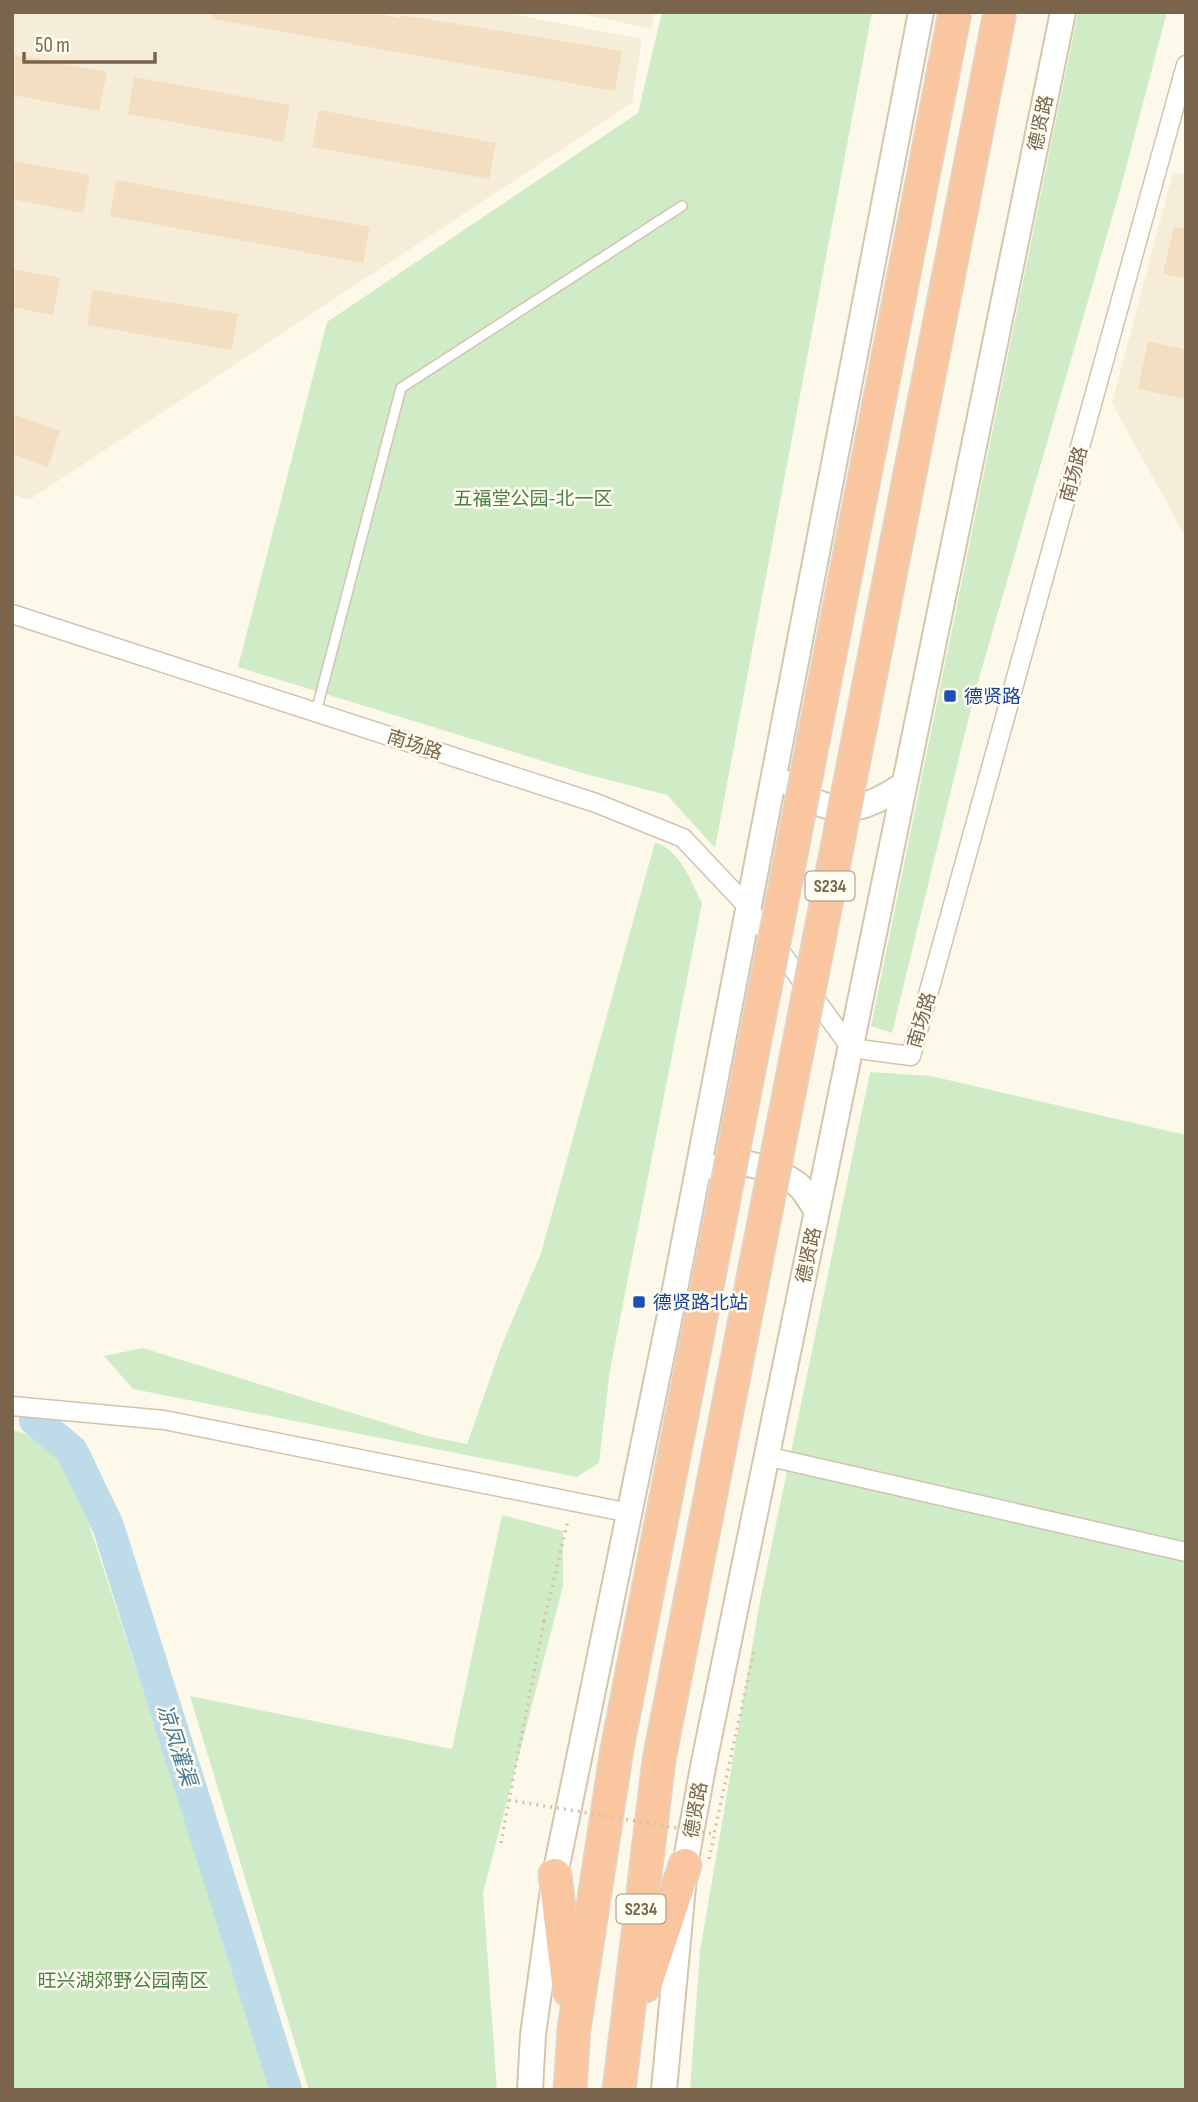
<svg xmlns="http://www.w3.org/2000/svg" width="1198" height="2102" font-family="'Sofia Sans Condensed','Noto Sans SC',sans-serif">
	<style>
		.residential { fill: #f5edd8 }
		.green { fill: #d0ecc7 }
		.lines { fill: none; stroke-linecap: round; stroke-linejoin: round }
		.river { stroke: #bddbe9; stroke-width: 32 }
		.building { fill: #f4dec1 }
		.lane-casing { stroke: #d1c3ae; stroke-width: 12 }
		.street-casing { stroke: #d1c3ae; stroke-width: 21 }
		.secondary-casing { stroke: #d4c5ac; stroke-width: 28 }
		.highway-casing { stroke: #dcd7d0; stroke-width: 35 }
		.path { stroke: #dac2a3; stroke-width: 3.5; stroke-dasharray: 2 5; stroke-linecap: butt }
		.lane { stroke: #fff; stroke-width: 9 }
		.street { stroke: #fff; stroke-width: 18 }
		.secondary { stroke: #fff; stroke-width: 24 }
		.highway { stroke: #f9c6a0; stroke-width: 32 }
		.highway-bridge-casing { stroke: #dcd7d0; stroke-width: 35; stroke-linecap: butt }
		.path-bridge { stroke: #dac2a3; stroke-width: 3.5; stroke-dasharray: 2 5; stroke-linecap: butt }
		.highway-bridge { stroke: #f9c6a0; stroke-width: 32 }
		.transit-dot { fill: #1a4fb4; stroke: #fffcf2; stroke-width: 2.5 }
		.labels { text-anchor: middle; stroke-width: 5; stroke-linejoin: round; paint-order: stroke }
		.shield { fill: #fffcf2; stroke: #a2927e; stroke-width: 2 }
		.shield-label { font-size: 18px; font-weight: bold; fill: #7a644c }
		.street-label { font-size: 19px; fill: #7a644c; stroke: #fffcf2 }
		.park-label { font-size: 19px; fill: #4a8042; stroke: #fffcf2 }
		.transit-label { font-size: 19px; fill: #164399; stroke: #fffcf2; text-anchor: start }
		.water-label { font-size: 21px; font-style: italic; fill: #477a95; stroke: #fffcf2 }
	</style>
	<rect width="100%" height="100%" fill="#fdf9ea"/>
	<path class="residential" d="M12,12H501L642,39L632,103L29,500L12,494Z
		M574,12H655L651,29Z
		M1173,172L1186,175V538L1112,403Z"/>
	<path class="green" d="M662,12H872L715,848L667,795L582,773L238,667L327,322L638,113Z
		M1078,12H1167L1122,183L975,692L892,1033L871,1026Z
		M655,842C682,852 690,880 702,903L610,1370L599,1463L577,1477L133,1389L104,1356L143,1348L427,1436L467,1444L501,1347L541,1253Z
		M870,1072L931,1076L1186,1135V2090H690L700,1951L760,1601Z
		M12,1430C49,1438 62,1456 77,1488L274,2090H12Z
		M502,1515L563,1531V1586L483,1893L497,2090H309L190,1696L452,1749Z"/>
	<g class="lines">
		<path class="river" d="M35,1420L72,1451L108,1526L286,2090"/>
	</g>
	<path class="building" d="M213,12H371L401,18L402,15L622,51L615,91L212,19Z
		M12,54L107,72L99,111L12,95Z
		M134,77L290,105L283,142L128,114Z
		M319,110L496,143L489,179L312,147Z
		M12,161L90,175L83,213L12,199Z
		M116,180L370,227L363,263L110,216Z
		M1174,227L1186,229V278L1163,274Z
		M12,269L60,278L53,315L12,307Z
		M93,290L238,314L232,350L87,325Z
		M1148,341L1186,350V399L1138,389Z
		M12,414L60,431L48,467L12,454Z"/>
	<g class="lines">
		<g class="lane-casing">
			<path id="lane" d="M316,712L401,388L682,206"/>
		</g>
		<g class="street-casing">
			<path id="street" d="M12,614L596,803L683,838L747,906L851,1048L911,1056L1186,65
				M12,1406L164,1420L630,1513
				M766,1456L1186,1552"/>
		</g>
		<g class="secondary-casing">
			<path id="secondary" d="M790,783C795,789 801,792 807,797C842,819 872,806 903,785
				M715,1168C737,1155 778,1170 797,1184C805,1190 811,1203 817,1211
				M530,2090L533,2035L555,1875L672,1305L921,12
				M664,2090L685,1865L704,1762L1063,12"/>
		</g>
		<g class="highway-casing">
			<path id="highway" d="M555,1875L569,1991
				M645,1986L685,1865
				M570,2090L574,2029L617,1749
				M619,2090L659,1760"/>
		</g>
		<path class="path" d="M544,1621L568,1520
			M501,1843L509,1800
			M709,1859L714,1836"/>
		<use href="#lane" class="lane"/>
		<use href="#street" class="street"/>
		<use href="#secondary" class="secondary"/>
		<use href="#highway" class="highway"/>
		<g class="highway-bridge-casing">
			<path id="highway-bridge" d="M617,1749L955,12
				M659,1760L1000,12"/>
		</g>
		<path class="path-bridge" d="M544,1621L509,1800L714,1834L754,1651"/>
		<use href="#highway-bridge" class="highway-bridge"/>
	</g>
	<g class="transit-dot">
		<rect x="943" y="689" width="14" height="14" rx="3.5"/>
		<rect x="632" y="1295" width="14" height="14" rx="3.5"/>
	</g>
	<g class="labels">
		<g class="shield">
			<rect x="805.5" y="871.5" width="49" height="29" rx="5"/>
			<rect x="616.5" y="1894.5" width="49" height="29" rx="5"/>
		</g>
		<g class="shield-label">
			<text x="830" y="892">S234</text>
			<text x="641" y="1915">S234</text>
		</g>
		<g class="street-label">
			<text transform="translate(1040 123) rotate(-78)" y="7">德贤路</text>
			<text transform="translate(1073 474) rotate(-75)" y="7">南场路</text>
			<text transform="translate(415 744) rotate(18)" y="7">南场路</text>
			<text transform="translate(921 1020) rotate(-74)" y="7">南场路</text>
			<text transform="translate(808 1255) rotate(-78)" y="7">德贤路</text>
			<text transform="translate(695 1810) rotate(-80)" y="7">德贤路</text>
		</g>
		<g class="park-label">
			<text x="533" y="505">五福堂公园-北一区</text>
			<text x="123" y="1987">旺兴湖郊野公园南区</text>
		</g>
		<g class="transit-label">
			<text x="964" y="703">德贤路</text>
			<text x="653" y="1309">德贤路北站</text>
		</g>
		<g class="water-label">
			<text transform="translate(177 1745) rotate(72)" y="7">凉凤灌渠</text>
		</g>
	</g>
	<rect width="1198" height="2102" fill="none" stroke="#7a644c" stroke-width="28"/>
	<path d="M24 52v10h131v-10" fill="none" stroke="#7a644c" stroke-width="3.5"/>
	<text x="35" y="52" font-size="21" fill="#7a644c" stroke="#fffcf2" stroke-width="5" paint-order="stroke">50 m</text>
</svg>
